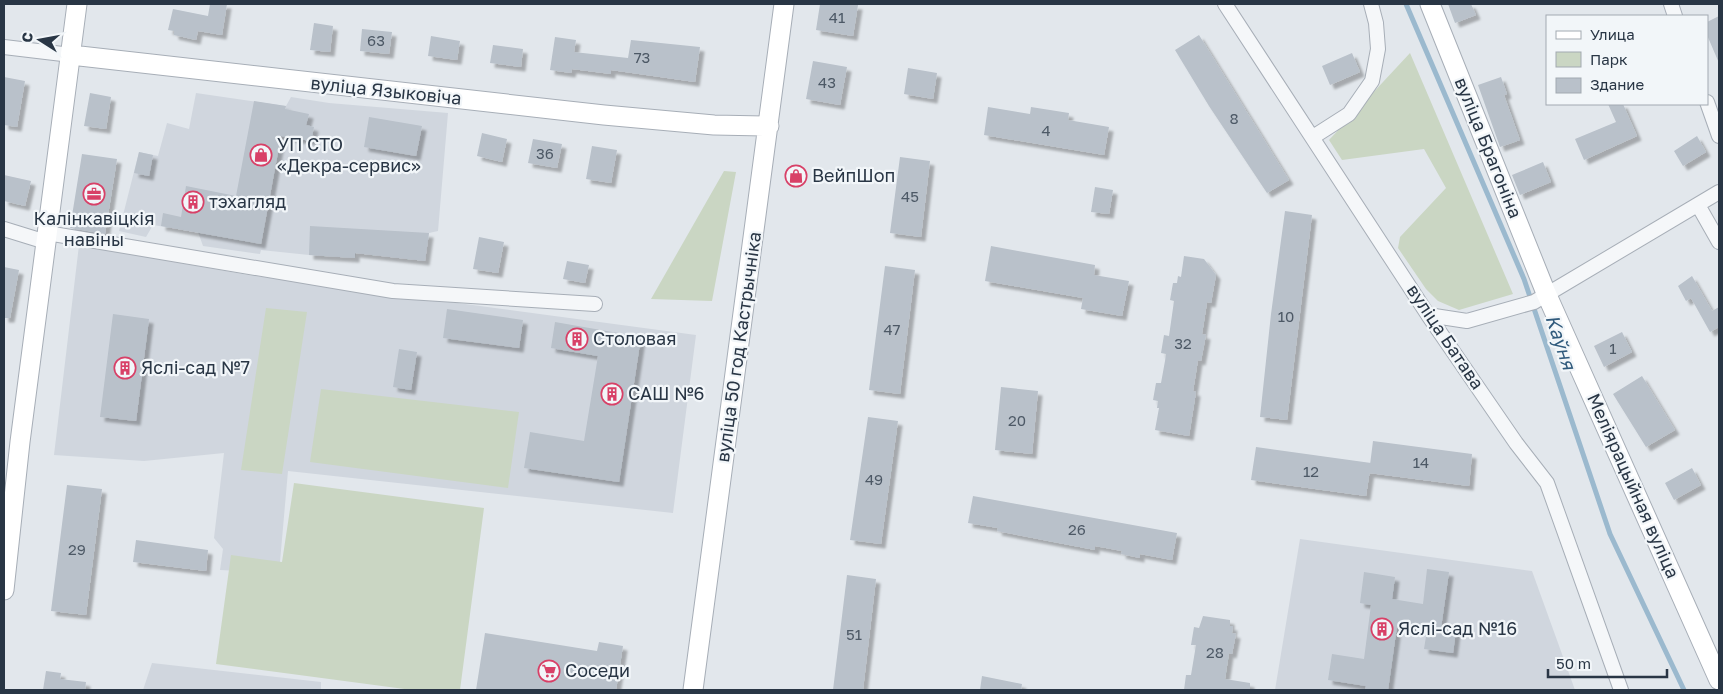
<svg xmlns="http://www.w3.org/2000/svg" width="1723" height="694" font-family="'Golos Text',sans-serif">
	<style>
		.built { fill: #d0d6de }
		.green { fill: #cad6c3 }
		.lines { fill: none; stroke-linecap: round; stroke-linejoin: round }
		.stream { stroke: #9bb9ce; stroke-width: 5 }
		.building { fill: #b9c1ca; filter: url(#shadow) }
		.street-casing { stroke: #a7aeb7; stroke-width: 16 }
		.secondary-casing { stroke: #a7aeb7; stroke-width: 21 }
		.street { stroke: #f5f7f9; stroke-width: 14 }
		.secondary { stroke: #fff; stroke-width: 19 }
		.labels { text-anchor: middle; stroke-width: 4.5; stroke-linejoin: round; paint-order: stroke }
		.number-label { font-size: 15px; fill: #4d5966 }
		.street-label { font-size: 18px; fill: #293645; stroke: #f2f6f9 }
		.poi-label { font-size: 18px; fill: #293645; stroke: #f2f6f9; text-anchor: start }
		.water-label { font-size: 19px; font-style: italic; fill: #305a7c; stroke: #f2f6f9 }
	</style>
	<defs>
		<filter id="shadow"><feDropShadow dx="4.5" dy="4.5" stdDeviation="1" flood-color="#0004"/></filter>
	</defs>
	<rect width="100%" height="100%" fill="#e2e7ec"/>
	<path class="built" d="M196,93L286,106L291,97L329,103L448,113L438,231L429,233L425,261L356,253L355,258L309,255L261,250L260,254L203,246L198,232L153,225L146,237L119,231L139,152L158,156L167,123L189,129Z
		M79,245L248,275L696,335L673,513L288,471L279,573L220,570L223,549L214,538L224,453L144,461L54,455Z
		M1300,539L1532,571L1575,690H1275Z
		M152,663L321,682V690H143Z"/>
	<path class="green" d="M1410,53L1513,294L1459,310L1438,301L1426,289L1398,248L1400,237L1446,188L1424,149L1342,160L1329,140Z
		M724,171L736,172L712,301L651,299Z
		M266,308L307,312L282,474L241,470Z
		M321,389L519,412L508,488L310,462Z
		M294,483L484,508L460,690H412L216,664L231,555L282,562Z"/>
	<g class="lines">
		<path class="stream" d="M1406,4L1524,279L1610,534L1684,690"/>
	</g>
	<path class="building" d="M210,4H227L222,35L198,31L196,40L174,35V31L168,30L173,9L208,16Z
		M820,4L858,5L853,36L816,30Z
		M1448,4H1471L1476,15L1455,23Z
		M1719,16V63L1707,35V22Z
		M314,23L333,26L330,52L310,50Z
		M362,29L392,32L389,54L360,51Z
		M1199,35L1289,180L1267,193L1209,106L1175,50Z
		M431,36L460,41L457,60L428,56Z
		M555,37L576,40L574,52L628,58L631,40L700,47L695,82L611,70V74L572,69L571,73L550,70Z
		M493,45L523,49L521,67L490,63Z
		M1352,53L1360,72L1330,85L1322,66Z
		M813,61L847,67L840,105L806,99Z
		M908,68L937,73L933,99L904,94Z
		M4,77L25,81L17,127L4,125Z
		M1501,77L1507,94L1504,95L1520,140L1500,147L1478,85Z
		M90,93L111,97L106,129L84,126Z
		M254,101L286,106L285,109L309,114L306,125L314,127L311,141L281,136L261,244L161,226L163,213L181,217L186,186L236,196Z
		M1608,104H1623L1637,136L1584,160L1575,139L1616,122Z
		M988,107L1030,114L1031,107L1069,113L1068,120L1109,127L1104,155L984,135Z
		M369,117L422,126L416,156L364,147Z
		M482,133L507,139L502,162L477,156Z
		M1697,136L1706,152L1683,166L1674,151Z
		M533,139L562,144L557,168L528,163Z
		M592,146L617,150L611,183L586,179Z
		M139,152L153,155L149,176L134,173Z
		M82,154L117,159L105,234L70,228Z
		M900,157L930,161L921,237L890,233Z
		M1543,162L1551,182L1520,195L1512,175Z
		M4,175L31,181L25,206L4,201Z
		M1095,187L1113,190L1109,214L1091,212Z
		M1285,211L1312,215L1287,420L1260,417L1271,314Z
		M310,226L429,233L425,261L355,253V258L309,255Z
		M479,237L504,242L498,273L473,269Z
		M991,246L1095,265L1094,275L1129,281L1122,316L1081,309L1083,298L985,281Z
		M1184,256L1204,259L1216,275L1211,303L1207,302L1206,309L1202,334L1206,335L1201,361L1198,360L1195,379L1193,391L1196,392L1189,436L1155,430L1159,408H1157L1158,401L1153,400L1156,383H1161L1165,361L1166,354L1161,353L1164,335L1169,336L1174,301L1170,300L1173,283H1177L1178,276L1181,277Z
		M567,261L589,265L585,283L563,279Z
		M885,266L915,270L900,394L869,390Z
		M4,267L19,270L10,318H4Z
		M1692,276L1712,311L1719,307V327L1710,332L1691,298L1686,301L1678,286Z
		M447,309L523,320L519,348L443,338Z
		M113,314L149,319L136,421L100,417Z
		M555,322L641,337L619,482L524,468L530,432L584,441L598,356L551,348Z
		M1622,332L1632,352L1604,367L1594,346Z
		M399,349L417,352L411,390L393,387Z
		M1642,376L1675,430L1646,447L1613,394Z
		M1001,387L1038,391L1032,454L995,450Z
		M868,417L898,421L881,544L850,540Z
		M1373,441L1472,454L1469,486L1369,473Z
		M1256,447L1371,463L1366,496L1251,480Z
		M1692,468L1701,485L1674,500L1665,483Z
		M67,485L102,489L86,615L51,611Z
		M973,496L1177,533L1172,560L1140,554V558L1121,554L1122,551L1095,546V550L997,531L998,528L968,523Z
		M136,540L208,550L206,571L133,562Z
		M1427,569L1449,572L1441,628L1456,631L1453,653L1424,649L1427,630L1397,626L1388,690H1365L1366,686L1328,680L1332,654L1364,659L1371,605L1360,603L1364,572L1395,577L1392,599L1423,604Z
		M847,575L876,579L863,690H833Z
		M1203,616L1230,620V626H1233L1232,633L1236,634L1232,654L1229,653L1225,679L1250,683V690H1184L1186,675H1191L1196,645H1191L1194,627L1199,628Z
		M485,633L597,651L599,642L623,646L616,690H476Z
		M46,671L61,673L60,679L86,682L85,690H43Z
		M982,676L1022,684L1021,690H980Z"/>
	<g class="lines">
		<g class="street-casing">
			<path id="street" d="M1225,4L1428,315L1516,443L1547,483L1621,690
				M1671,4L1675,16
				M4,47L71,55
				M1707,102L1719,136
				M1313,137L1349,114L1372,81L1378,49L1376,23L1371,4
				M1698,205L1719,242
				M4,229L46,242
				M47,233L393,291L595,304
				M1428,315L1467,321L1534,302L1719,192"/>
		</g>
		<g class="secondary-casing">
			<path id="secondary" d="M1430,4L1546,293L1719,680
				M71,55L604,115L714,125L769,126
				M4,590L20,442L77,4
				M693,690L784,4"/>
		</g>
		<use href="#street" class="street"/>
		<use href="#secondary" class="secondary"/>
	</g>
	<defs>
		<g id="shop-ring" transform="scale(1.125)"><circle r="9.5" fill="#f2f6f9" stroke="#d84067" stroke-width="1.5"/><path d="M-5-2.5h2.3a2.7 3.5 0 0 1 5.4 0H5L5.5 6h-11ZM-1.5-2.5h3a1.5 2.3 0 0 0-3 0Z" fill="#d84067"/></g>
		<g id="office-ring" transform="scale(1.125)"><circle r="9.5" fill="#f2f6f9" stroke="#d84067" stroke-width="1.5"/><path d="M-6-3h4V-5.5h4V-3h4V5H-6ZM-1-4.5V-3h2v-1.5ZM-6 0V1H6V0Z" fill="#d84067"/></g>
		<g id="building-ring" transform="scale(1.125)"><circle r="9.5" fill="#f2f6f9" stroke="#d84067" stroke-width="1.5"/><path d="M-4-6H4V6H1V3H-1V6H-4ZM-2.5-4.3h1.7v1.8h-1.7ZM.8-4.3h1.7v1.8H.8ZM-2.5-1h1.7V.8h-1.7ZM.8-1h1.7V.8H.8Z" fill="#d84067"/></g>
		<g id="supermarket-ring" transform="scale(1.125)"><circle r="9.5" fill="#f2f6f9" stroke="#d84067" stroke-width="1.5"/><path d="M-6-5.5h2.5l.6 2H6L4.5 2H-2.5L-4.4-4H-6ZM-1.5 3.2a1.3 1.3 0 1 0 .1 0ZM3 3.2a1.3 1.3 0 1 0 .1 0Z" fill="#d84067"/></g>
	</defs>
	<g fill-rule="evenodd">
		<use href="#shop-ring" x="261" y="155"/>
		<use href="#shop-ring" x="796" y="176"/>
		<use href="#office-ring" x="94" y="194"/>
		<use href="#building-ring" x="193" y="202"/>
		<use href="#building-ring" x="577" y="339"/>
		<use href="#building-ring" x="125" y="368"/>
		<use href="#building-ring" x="612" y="394"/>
		<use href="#building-ring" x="1382" y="629"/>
		<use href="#supermarket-ring" x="549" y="671"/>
	</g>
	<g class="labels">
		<g class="number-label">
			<text x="837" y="23">41</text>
			<text x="376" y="46">63</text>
			<text x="642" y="63">73</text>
			<text x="827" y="88">43</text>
			<text x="1234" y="124">8</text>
			<text x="1046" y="136">4</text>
			<text x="545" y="159">36</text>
			<text x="910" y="202">45</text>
			<text x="1286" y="322">10</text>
			<text x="892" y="335">47</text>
			<text x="1183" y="349">32</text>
			<text x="1613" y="354">1</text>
			<text x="1017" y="426">20</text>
			<text x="1421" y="468">14</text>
			<text x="1311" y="477">12</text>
			<text x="874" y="485">49</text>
			<text x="1077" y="535">26</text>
			<text x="77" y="555">29</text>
			<text x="854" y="640">51</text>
			<text x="1215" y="658">28</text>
		</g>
		<g class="street-label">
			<text transform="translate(386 91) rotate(6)" y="6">вуліца Языковіча</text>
			<text transform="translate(1488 148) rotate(68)" y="6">вуліца Брагоніна</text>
			<text transform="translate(1445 337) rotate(56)" y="6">вуліца Батава</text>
			<text transform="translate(739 347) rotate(-82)" y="6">вуліца 50 год Кастрычніка</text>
			<text transform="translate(1633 486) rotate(66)" y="6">Меліярацыйная вуліца</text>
		</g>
		<g class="poi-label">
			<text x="277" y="151">УП СТО<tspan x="277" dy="21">«Декра-сервис»</tspan></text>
			<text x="812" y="182">ВейпШоп</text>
			<text x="209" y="208">тэхагляд</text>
			<text x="94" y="225" text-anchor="middle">Калінкавіцкія<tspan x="94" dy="21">навіны</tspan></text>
			<text x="593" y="345">Столовая</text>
			<text x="141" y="374">Яслі-сад №7</text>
			<text x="628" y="400">САШ №6</text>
			<text x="1398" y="635">Яслі-сад №16</text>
			<text x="565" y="677">Соседи</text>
		</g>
		<g class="water-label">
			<text transform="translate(1561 342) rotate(71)" y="7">Каўня</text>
		</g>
	</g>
	<rect width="1723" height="694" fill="none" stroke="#293645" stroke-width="10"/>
	<rect x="1546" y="15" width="162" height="90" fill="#f2f6f9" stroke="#a2a9b1"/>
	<rect x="1556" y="31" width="25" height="8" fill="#ffffff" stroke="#a2a9b1"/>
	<text x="1590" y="40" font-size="15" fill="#293645">Улица</text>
	<rect x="1556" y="52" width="25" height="15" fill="#cad6c3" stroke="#a2a9b1"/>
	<text x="1590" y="65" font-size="15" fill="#293645">Парк</text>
	<rect x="1556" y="78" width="25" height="15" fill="#b9c1ca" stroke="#a2a9b1"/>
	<text x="1590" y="90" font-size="15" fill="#293645">Здание</text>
	<g transform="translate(40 40) rotate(281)" stroke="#f2f6f9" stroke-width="4" paint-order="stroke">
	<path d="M0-4L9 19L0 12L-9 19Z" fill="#293645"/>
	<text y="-8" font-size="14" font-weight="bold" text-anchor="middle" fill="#293645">С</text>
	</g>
	<path d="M1548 669v8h119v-8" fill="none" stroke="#293645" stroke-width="2.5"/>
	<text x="1556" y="669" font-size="15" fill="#293645" stroke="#f2f6f9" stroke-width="4" paint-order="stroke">50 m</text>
</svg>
